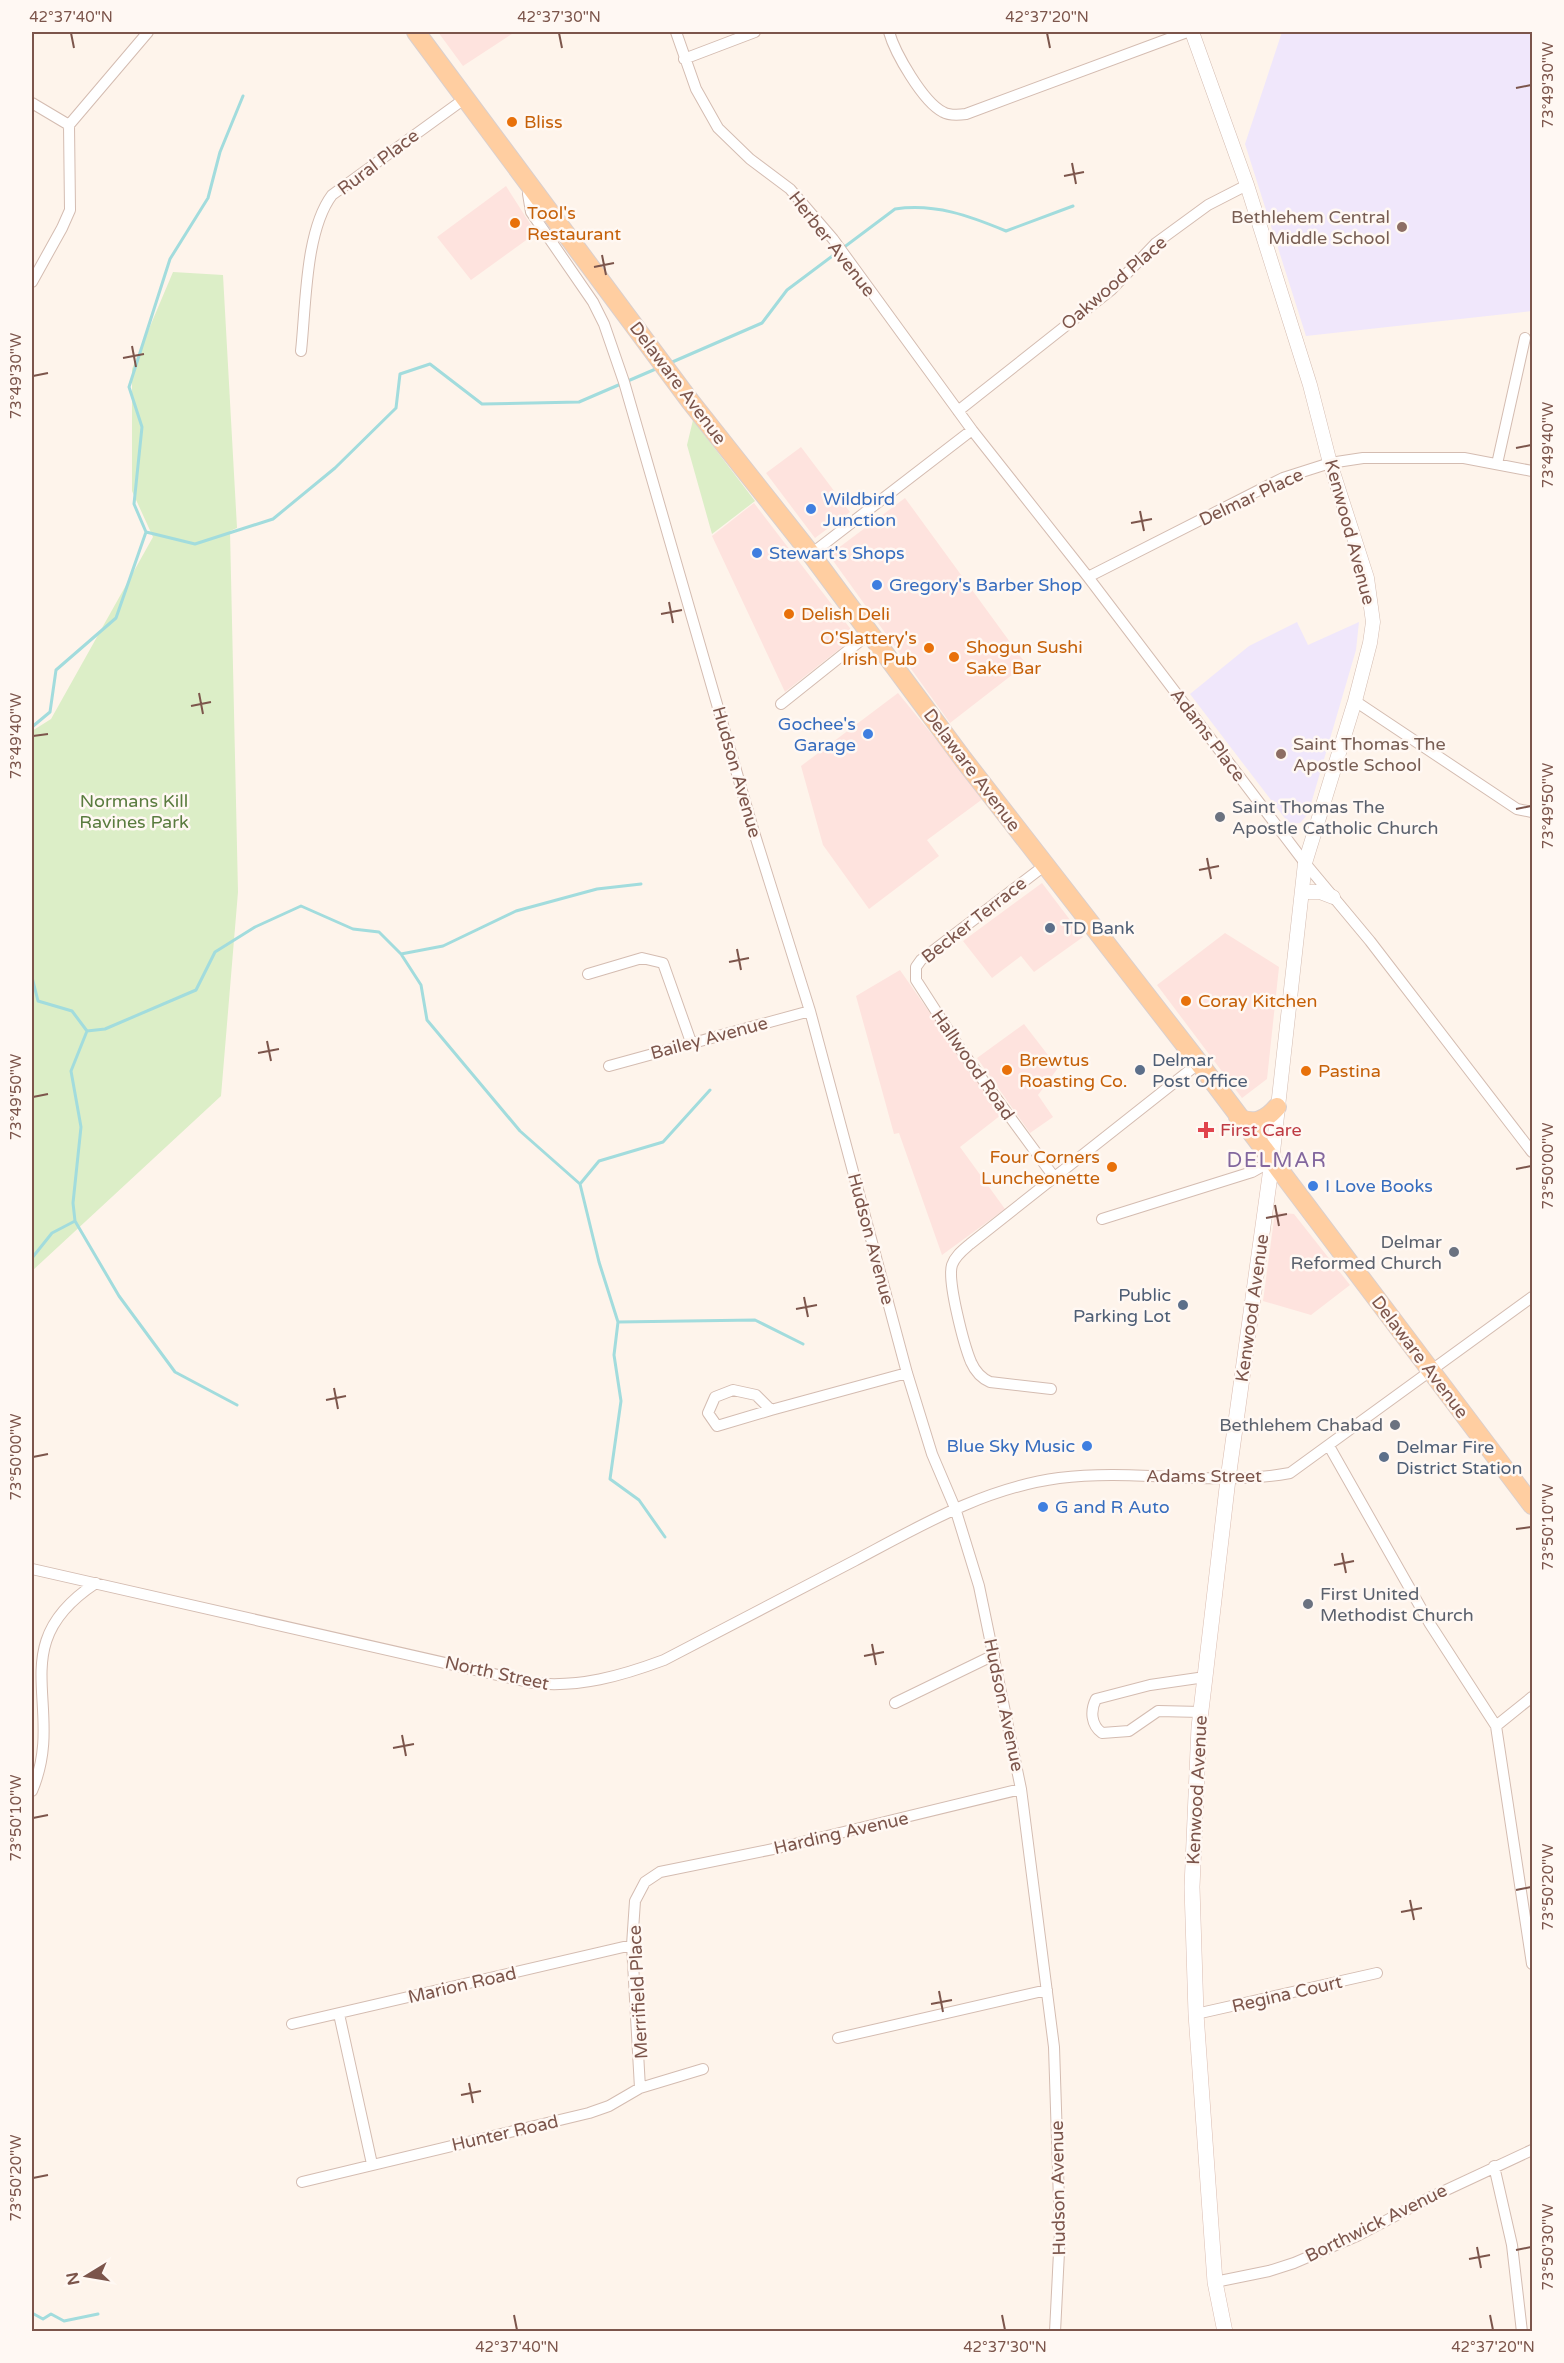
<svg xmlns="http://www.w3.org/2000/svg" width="1564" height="2363" font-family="'Varela Round',sans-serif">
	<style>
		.commercial { fill: #fee3de }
		.education { fill: #f0e7fb }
		.green { fill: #dceec7 }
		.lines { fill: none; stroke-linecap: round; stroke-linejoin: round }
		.stream { stroke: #a2dcdd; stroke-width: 3 }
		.minor-casing { stroke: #d4bcb1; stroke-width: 12 }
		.tertiary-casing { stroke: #d4bcb1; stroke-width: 15 }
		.secondary-casing { stroke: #dabcb1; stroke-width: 16 }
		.primary-casing { stroke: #dacfcd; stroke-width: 20 }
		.minor { stroke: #fff; stroke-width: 10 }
		.tertiary { stroke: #fff; stroke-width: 14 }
		.secondary { stroke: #fff; stroke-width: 15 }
		.primary { stroke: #ffcea1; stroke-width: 18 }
		.ticks { fill: none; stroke: #7c554b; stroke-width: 2 }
		.food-dot { fill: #e8710a; stroke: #fff8f3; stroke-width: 2 }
		.education-dot { fill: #8d6e63; stroke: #fff8f3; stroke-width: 2 }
		.shop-dot { fill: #3f7fe0; stroke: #fff8f3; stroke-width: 2 }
		.worship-dot { fill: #6b7280; stroke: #fff8f3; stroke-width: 2 }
		.service-dot { fill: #5c6f8a; stroke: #fff8f3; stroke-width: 2 }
		.health-dot { fill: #e0444e; stroke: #fff8f3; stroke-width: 2 }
		.labels { text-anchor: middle; stroke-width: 5; stroke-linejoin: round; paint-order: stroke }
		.food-label { font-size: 18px; fill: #c56008; stroke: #fff8f3; text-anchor: start }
		.street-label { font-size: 18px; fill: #7c554b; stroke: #fff8f3 }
		.education-label { font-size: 18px; fill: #785e54; stroke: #fff8f3; text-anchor: end }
		.shop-label { font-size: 18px; fill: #366cbe; stroke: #fff8f3; text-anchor: start }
		.park-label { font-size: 18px; fill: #5a7c3f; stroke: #fff8f3 }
		.worship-label { font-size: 18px; fill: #5b616d; stroke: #fff8f3; text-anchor: start }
		.service-label { font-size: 18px; fill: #4e5e75; stroke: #fff8f3; text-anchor: start }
		.health-label { font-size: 18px; fill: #be3a42; stroke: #fff8f3; text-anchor: start }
		.quarter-label { font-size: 21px; letter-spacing: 1.5px; fill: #83679e; stroke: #fff8f3 }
		.neatline { fill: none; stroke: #7c554b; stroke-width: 2 }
		.ticks-label { font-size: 15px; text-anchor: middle; fill: #7c554b }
	</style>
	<rect width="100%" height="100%" fill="#fef4eb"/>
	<path class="commercial" d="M438,32H515L463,66Z
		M506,186L536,233L471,280L437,237Z
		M801,447L850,512L815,538L766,473Z
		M905,498L1026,664L950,723L829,555Z
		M754,503L856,636L785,692L712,536Z
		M898,693L984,798L927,840L939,856L869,909L823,845L801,766Z
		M1042,883L1083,937L1034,972L1021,956L992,978L963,941Z
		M1225,933L1279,967L1267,1079L1242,1098L1157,985Z
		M900,970L1001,1115L960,1147L1005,1209L942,1255L899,1133L894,1134L856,996Z
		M1024,1024L1058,1068L1038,1095L1053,1117L1030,1133L977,1058Z
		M1275,1212L1294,1214L1350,1285L1311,1315L1263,1301Z"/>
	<path class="education" d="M1282,32H1532V311L1306,336L1245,144Z
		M1297,622L1308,645L1359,622L1356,650L1308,814L1300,823L1293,824L1287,821L1190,694L1249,646Z"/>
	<path class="green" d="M173,272L223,275L237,528L230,531L238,892L221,1096L32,1271V731L51,719L153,537L132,491V369Z
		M693,420L755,501L712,534L687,445Z"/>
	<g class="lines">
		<path class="stream" d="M670,363L762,323L787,290L895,209C935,203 970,216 1006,231L1073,206
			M146,532L195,544L273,519L335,468L396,408L400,374L430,364L482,404L579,402L658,368
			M32,727L50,712L56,670L116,618L146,532L134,504L142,427L129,387L170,259L208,198L220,152L243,96
			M401,954L443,946L516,911L597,889L641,884
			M32,977L38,1001L72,1011L87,1031L105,1029L196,990L215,952L255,927L301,906L353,929L379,932L401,954L421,985L427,1020L520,1131L580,1184L599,1262L618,1322L755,1320L803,1344
			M87,1031L71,1071L81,1127L73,1203L75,1221L119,1296L175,1372L237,1405
			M580,1184L599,1161L663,1142L710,1090
			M32,1258L52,1233L75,1221
			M618,1322L614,1355L621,1401L610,1479L639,1500L665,1537
			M32,2313L43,2319L51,2314L64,2321L98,2314"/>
		<g class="minor-casing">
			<path id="minor" d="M676,32L696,89L718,128L750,159L790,189L833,239L972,430L1088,577L1305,863L1370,941L1532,1152
				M889,32C895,53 923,102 943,112C950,116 959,115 966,114L1187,32
				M684,59L755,32
				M32,103L69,125
				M531,185L528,194L531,212L593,302L604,324L624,382L753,829L810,1011L907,1373L932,1454L955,1508L979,1586L1021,1789L1054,2047L1060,2232L1055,2332
				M32,282L62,228L70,210L69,125L148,32
				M301,351C306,306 305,231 332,195L467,97
				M958,411L1111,290L1156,243L1208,205L1247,185
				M1497,464L1525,338
				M811,554L972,430
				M1088,577L1283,478L1330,463L1363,458H1464L1532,471
				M1355,701L1517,809L1532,812
				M781,704L870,633
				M1044,866L921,960L916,967V980L961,1050L1054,1177
				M588,974L642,958L663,963L691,1042
				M609,1066L810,1011
				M1102,1219L1252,1172L1272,1161
				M1051,1389L990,1382C981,1378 975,1371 971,1362C964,1345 947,1281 952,1265C955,1256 963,1250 970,1244L1199,1063
				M733,1390L756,1395L771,1410L717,1426L708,1413L715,1397Z
				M771,1410L907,1373
				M1329,1446L1430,1624L1496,1726L1532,1964
				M32,1569L533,1683C579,1688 621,1676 664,1660C727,1627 790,1594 854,1561C920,1526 984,1488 1059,1478C1136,1468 1214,1487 1290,1473L1532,1297
				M895,1703L994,1655
				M1201,1712L1158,1711L1129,1731L1102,1733C1091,1725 1090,1711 1096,1699L1100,1698L1150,1685L1205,1677
				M1496,1726L1532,1697
				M32,1791C68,1707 0,1646 96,1583
				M339,2014L372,2164
				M1196,2014L1377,1973
				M292,2024L632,1945
				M838,2038L1047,1990
				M640,2088L632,1945L635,1901L645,1882L660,1872L778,1848L1021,1789
				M1494,2166L1512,2245L1522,2332
				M302,2182L589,2113L609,2106L640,2088L703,2069
				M1215,2282L1269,2271L1294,2263L1357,2236L1427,2199L1532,2150"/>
		</g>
		<g class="tertiary-casing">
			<path id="tertiary" d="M1192,32L1247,185L1310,385L1330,463L1367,578L1373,622L1370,643L1355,701L1305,863L1272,1161
				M1302,892H1320L1333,897"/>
		</g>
		<g class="secondary-casing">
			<path id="secondary" d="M1225,2332L1215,2282L1196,2014L1192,1887L1199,1727L1205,1677L1228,1479L1272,1161"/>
		</g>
		<g class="primary-casing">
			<path id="primary" d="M416,32L690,401L811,554L963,759L1199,1063L1532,1505
				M1238,1117C1253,1126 1266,1120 1277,1107"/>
		</g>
		<use href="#minor" class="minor"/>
		<use href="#tertiary" class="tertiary"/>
		<use href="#secondary" class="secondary"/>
		<use href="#primary" class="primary"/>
	</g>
	<path class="ticks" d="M71,33L74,48M559,33L562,48M1047,33L1050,48M1516,88L1531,85M1072,163L1076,184M1064,176L1084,172M602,255L606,275M594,267L614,263M132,346L136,367M123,358L144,354M33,376L48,373M1516,448L1531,445M1140,511L1144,531M1131,523L1152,519M669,602L673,623M661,614L682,610M199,693L203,714M191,706L211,702M33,736L48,734M1516,809L1531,806M1207,858L1211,879M1199,870L1219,866M737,949L741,970M729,962L749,958M267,1041L271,1061M258,1053L279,1049M33,1097L48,1094M1516,1169L1531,1166M1275,1205L1279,1226M1266,1218L1287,1214M804,1297L808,1317M796,1309L817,1305M334,1388L338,1409M326,1400L346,1396M33,1457L48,1454M1516,1529L1531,1527M1342,1553L1346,1573M1334,1565L1354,1561M872,1644L876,1665M864,1656L884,1652M402,1735L406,1756M393,1748L414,1744M33,1818L48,1815M1516,1890L1531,1887M1410,1900L1414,1920M1401,1912L1422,1908M939,1991L943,2012M931,2004L952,2000M469,2083L473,2103M461,2095L481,2091M33,2178L48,2175M1477,2247L1481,2268M1516,2250L1531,2247M1469,2259L1490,2255M514,2315L517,2330M1002,2315L1005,2330M1490,2315L1493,2330"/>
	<g class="food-dot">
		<circle cx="512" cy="122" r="6"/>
		<circle cx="515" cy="223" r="6"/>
		<circle cx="789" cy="614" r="6"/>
		<circle cx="929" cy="648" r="6"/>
		<circle cx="954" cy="657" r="6"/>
		<circle cx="1186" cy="1001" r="6"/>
		<circle cx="1007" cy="1070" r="6"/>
		<circle cx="1306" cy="1071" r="6"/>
		<circle cx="1112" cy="1167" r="6"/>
	</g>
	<g class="education-dot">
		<circle cx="1402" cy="227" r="6"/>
		<circle cx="1281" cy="754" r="6"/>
	</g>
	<g class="shop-dot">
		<circle cx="811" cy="509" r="6"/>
		<circle cx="757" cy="553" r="6"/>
		<circle cx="877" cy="585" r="6"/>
		<circle cx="868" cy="734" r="6"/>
		<circle cx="1313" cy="1186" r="6"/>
		<circle cx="1087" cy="1446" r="6"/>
		<circle cx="1043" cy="1507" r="6"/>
	</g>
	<g class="worship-dot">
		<circle cx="1220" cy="817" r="6"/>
		<circle cx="1454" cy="1252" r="6"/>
		<circle cx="1395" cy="1425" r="6"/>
		<circle cx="1308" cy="1604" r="6"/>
	</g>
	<g class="service-dot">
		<circle cx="1050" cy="928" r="6"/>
		<circle cx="1140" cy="1070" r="6"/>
		<circle cx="1183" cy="1305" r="6"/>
		<circle cx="1384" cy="1457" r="6"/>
	</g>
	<path class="health-dot" d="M1203 1121h6v6h6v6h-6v6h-6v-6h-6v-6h6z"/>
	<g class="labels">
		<g class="food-label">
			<text x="524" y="128">Bliss</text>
			<text x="527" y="219">Tool's<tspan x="527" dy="21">Restaurant</tspan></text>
			<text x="801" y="620">Delish Deli</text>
			<text x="917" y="644" text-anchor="end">O'Slattery's<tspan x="917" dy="21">Irish Pub</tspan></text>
			<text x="966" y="653">Shogun Sushi<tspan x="966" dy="21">Sake Bar</tspan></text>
			<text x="1198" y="1007">Coray Kitchen</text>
			<text x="1019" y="1066">Brewtus<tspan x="1019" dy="21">Roasting Co.</tspan></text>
			<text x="1318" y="1077">Pastina</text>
			<text x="1100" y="1163" text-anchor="end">Four Corners<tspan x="1100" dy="21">Luncheonette</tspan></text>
		</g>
		<g class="street-label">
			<text transform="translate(378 162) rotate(-37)" y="6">Rural Place</text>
			<text transform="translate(832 244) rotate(52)" y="6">Herber Avenue</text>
			<text transform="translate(1114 283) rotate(-41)" y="6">Oakwood Place</text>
			<text transform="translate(678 383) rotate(53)" y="6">Delaware Avenue</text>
			<text transform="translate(1251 497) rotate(-25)" y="6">Delmar Place</text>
			<text transform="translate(1350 532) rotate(75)" y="6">Kenwood Avenue</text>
			<text transform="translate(1208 735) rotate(53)" y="6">Adams Place</text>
			<text transform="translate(972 770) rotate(53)" y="6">Delaware Avenue</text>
			<text transform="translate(737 772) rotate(74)" y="6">Hudson Avenue</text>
			<text transform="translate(974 920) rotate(-38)" y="6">Becker Terrace</text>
			<text transform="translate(709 1038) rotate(-15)" y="6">Bailey Avenue</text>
			<text transform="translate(973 1065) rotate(55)" y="6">Hallwood Road</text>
			<text transform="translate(871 1239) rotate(75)" y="6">Hudson Avenue</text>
			<text transform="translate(1252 1308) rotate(-82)" y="6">Kenwood Avenue</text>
			<text transform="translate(1420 1357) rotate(53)" y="6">Delaware Avenue</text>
			<text x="1204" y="1482">Adams Street</text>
			<text transform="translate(497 1673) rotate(12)" y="6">North Street</text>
			<text transform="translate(1004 1705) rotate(78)" y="6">Hudson Avenue</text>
			<text transform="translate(1197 1790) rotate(-87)" y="6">Kenwood Avenue</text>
			<text transform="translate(841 1833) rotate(-13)" y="6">Harding Avenue</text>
			<text transform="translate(462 1985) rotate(-13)" y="6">Marion Road</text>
			<text transform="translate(638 1992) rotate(-93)" y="6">Merrifield Place</text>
			<text transform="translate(1287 1994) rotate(-13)" y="6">Regina Court</text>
			<text transform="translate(505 2133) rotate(-13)" y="6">Hunter Road</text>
			<text transform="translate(1058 2188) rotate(-91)" y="6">Hudson Avenue</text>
			<text transform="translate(1376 2223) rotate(-26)" y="6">Borthwick Avenue</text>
		</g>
		<g class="education-label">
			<text x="1390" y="223">Bethlehem Central<tspan x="1390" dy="21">Middle School</tspan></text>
			<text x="1293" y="750" text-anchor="start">Saint Thomas The<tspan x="1293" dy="21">Apostle School</tspan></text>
		</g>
		<g class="shop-label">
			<text x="823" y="505">Wildbird<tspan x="823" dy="21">Junction</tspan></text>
			<text x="769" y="559">Stewart's Shops</text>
			<text x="889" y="591">Gregory's Barber Shop</text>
			<text x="856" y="730" text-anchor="end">Gochee's<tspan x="856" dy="21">Garage</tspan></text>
			<text x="1325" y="1192">I Love Books</text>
			<text x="1075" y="1452" text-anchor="end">Blue Sky Music</text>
			<text x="1055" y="1513">G and R Auto</text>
		</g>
		<g class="park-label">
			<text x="134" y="807">Normans Kill<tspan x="134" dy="21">Ravines Park</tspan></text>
		</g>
		<g class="worship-label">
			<text x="1232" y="813">Saint Thomas The<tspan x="1232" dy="21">Apostle Catholic Church</tspan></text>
			<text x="1442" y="1248" text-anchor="end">Delmar<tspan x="1442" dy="21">Reformed Church</tspan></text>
			<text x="1383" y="1431" text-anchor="end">Bethlehem Chabad</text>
			<text x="1320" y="1600">First United<tspan x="1320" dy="21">Methodist Church</tspan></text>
		</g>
		<g class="service-label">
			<text x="1062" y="934">TD Bank</text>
			<text x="1152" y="1066">Delmar<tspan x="1152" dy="21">Post Office</tspan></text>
			<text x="1171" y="1301" text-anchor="end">Public<tspan x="1171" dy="21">Parking Lot</tspan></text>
			<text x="1396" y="1453">Delmar Fire<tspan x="1396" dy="21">District Station</tspan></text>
		</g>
		<g class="health-label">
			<text x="1220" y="1136">First Care</text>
		</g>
		<g class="quarter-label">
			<text x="1277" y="1167">DELMAR</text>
		</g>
	</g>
	<rect width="1564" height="2363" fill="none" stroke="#fff8f3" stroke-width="66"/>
	<g transform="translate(87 2276) rotate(259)" stroke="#fff8f3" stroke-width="4.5" paint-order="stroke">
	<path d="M0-4.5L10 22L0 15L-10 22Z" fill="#7c554b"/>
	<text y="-9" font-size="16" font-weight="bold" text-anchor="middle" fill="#7c554b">N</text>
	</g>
	<rect x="33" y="33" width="1498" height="2297" class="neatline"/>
	<g class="ticks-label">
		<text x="71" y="22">42°37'40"N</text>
		<text x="559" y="22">42°37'30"N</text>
		<text x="1047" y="22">42°37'20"N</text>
		<text transform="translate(1548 85) rotate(-90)" y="5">73°49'30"W</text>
		<text transform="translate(16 376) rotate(-90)" y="5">73°49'30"W</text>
		<text transform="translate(1548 445) rotate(-90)" y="5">73°49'40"W</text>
		<text transform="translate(16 736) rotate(-90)" y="5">73°49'40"W</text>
		<text transform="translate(1548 806) rotate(-90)" y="5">73°49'50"W</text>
		<text transform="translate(16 1097) rotate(-90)" y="5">73°49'50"W</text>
		<text transform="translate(1548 1166) rotate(-90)" y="5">73°50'00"W</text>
		<text transform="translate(16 1457) rotate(-90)" y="5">73°50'00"W</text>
		<text transform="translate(1548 1527) rotate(-90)" y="5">73°50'10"W</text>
		<text transform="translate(16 1818) rotate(-90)" y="5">73°50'10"W</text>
		<text transform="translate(1548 1887) rotate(-90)" y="5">73°50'20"W</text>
		<text transform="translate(16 2178) rotate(-90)" y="5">73°50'20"W</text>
		<text transform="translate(1548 2247) rotate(-90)" y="5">73°50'30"W</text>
		<text x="517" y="2352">42°37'40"N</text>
		<text x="1005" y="2352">42°37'30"N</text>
		<text x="1493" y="2352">42°37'20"N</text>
	</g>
</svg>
